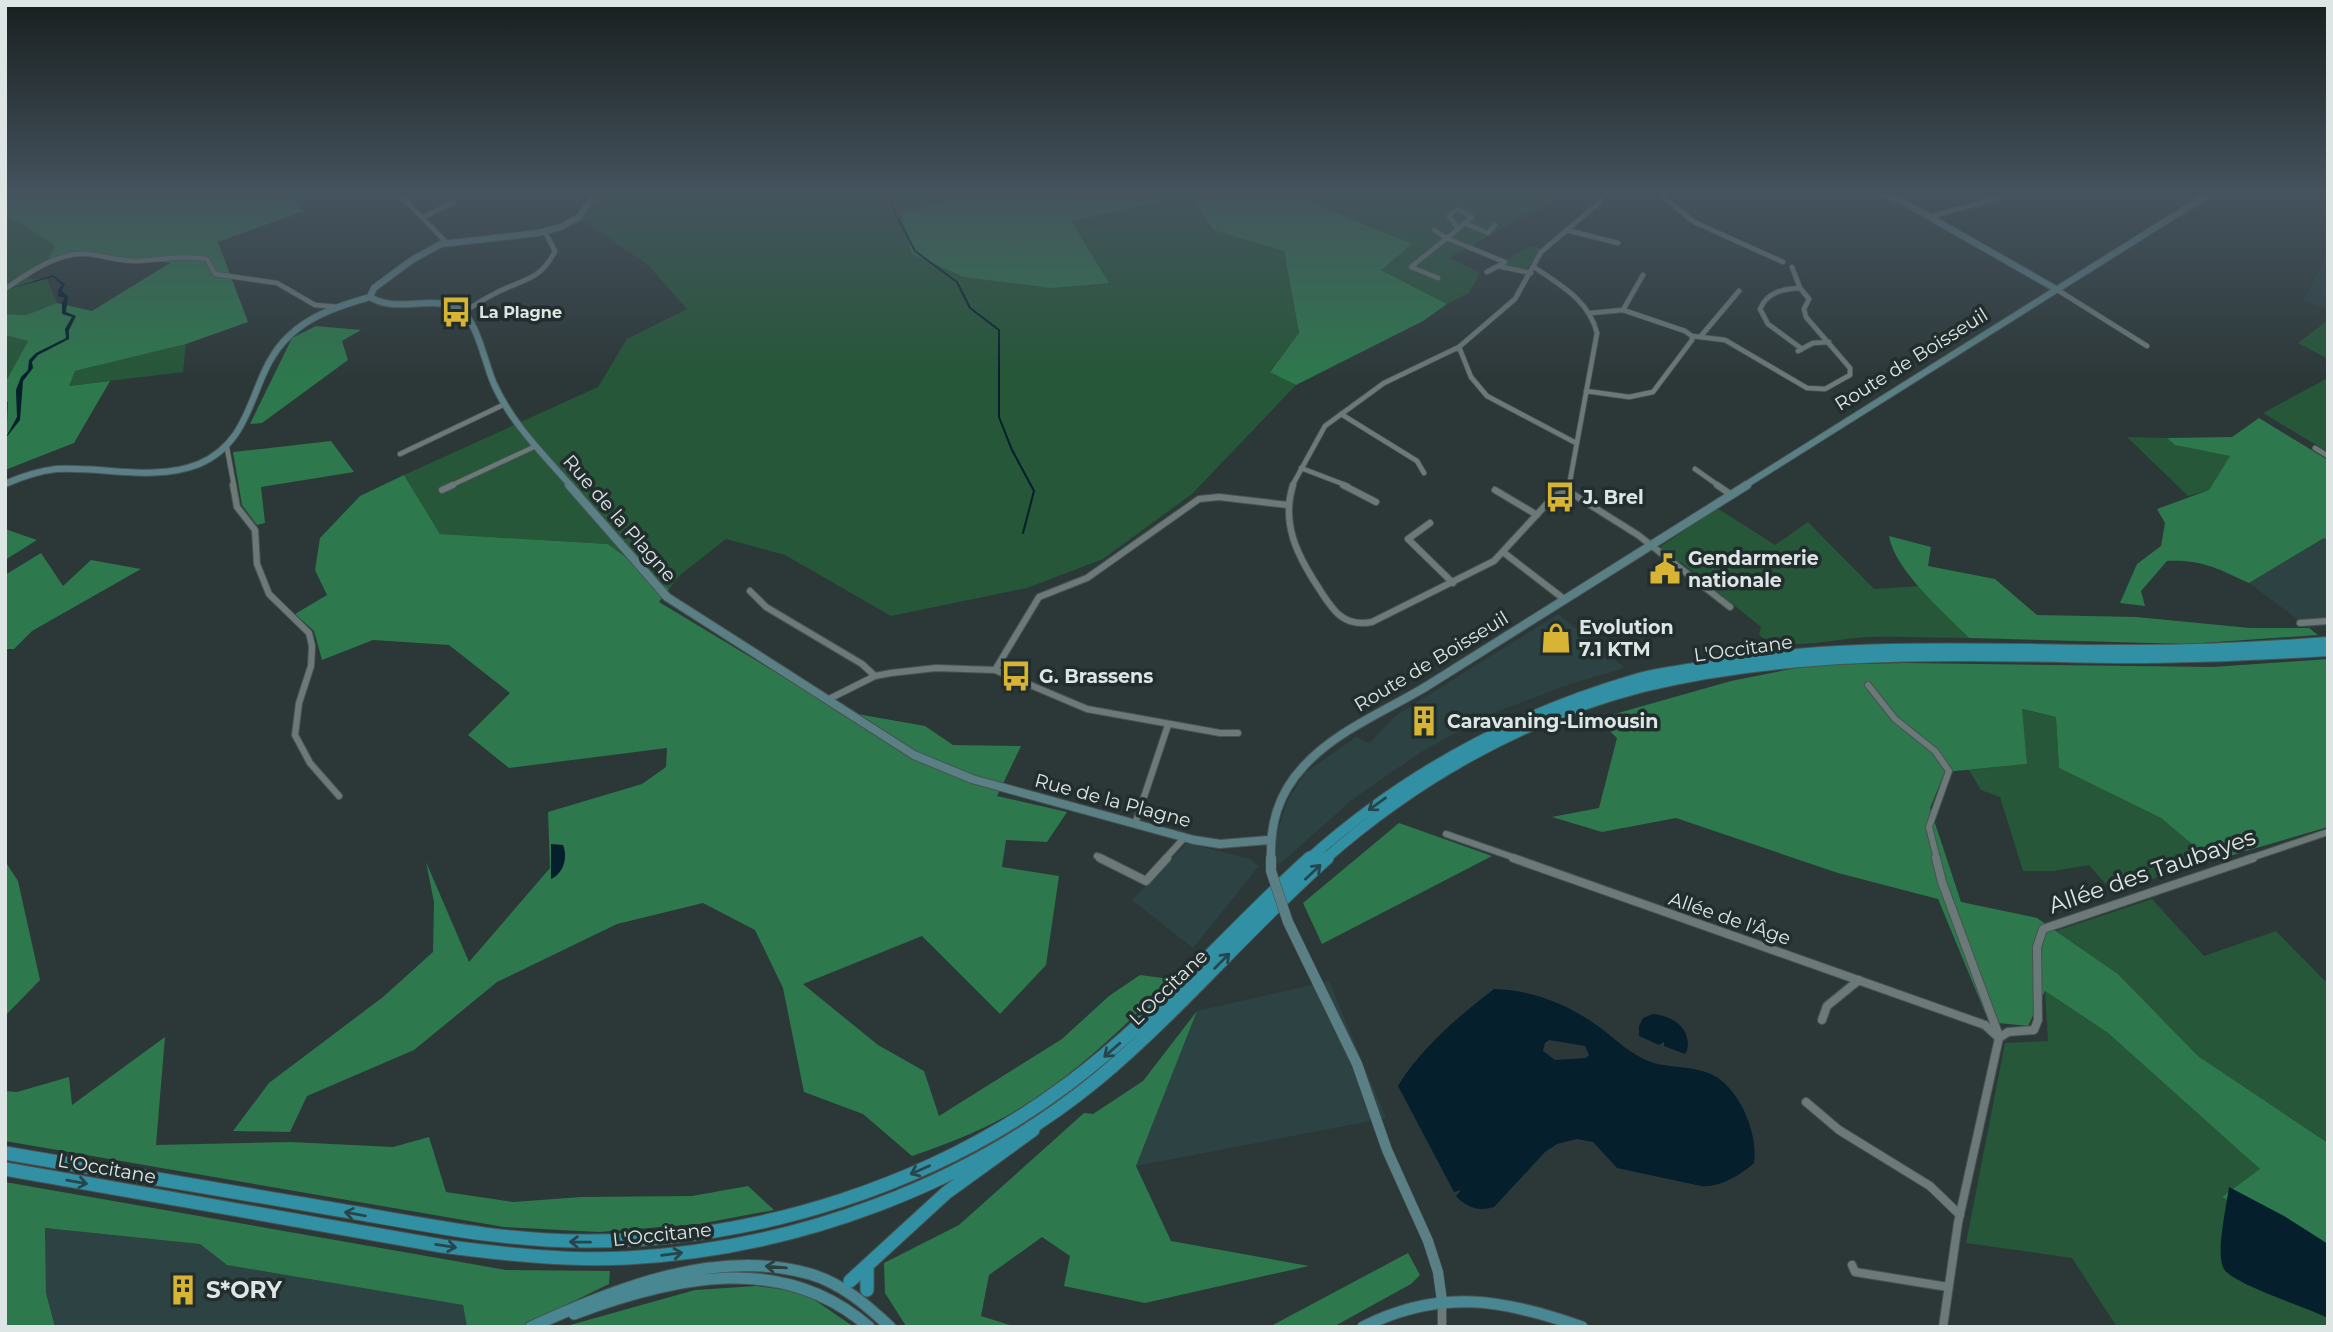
<svg xmlns="http://www.w3.org/2000/svg" width="2333" height="1332" font-family="Montserrat,sans-serif">
	<style>
		.built { fill: #2d4242 }
		.green { fill: #255738 }
		.forest { fill: #2d784c }
		.water { fill: #051f2d; fill-rule: evenodd }
		.lines { fill: none; stroke-linecap: round; stroke-linejoin: round }
		.stream { stroke: #051f2d; stroke-width: 2 }
		.street-far2-casing { stroke: #495352; stroke-width: 6 }
		.street-far1-casing { stroke: #495352; stroke-width: 8 }
		.street-casing { stroke: #495352; stroke-width: 10 }
		.secondary-far2-casing { stroke: #495352; stroke-width: 8 }
		.secondary-far1-casing { stroke: #495352; stroke-width: 10 }
		.secondary-casing { stroke: #495352; stroke-width: 11 }
		.primary-casing { stroke: #495352; stroke-width: 13 }
		.highway-far1-casing { stroke: #495352; stroke-width: 12 }
		.highway-casing { stroke: #495352; stroke-width: 15 }
		.street-far2 { stroke: #6b7978; stroke-width: 4.5 }
		.street-far1 { stroke: #6b7978; stroke-width: 6 }
		.street { stroke: #6b7978; stroke-width: 8 }
		.secondary-far2 { stroke: #5a8086; stroke-width: 6 }
		.secondary-far1 { stroke: #5a8086; stroke-width: 8 }
		.secondary { stroke: #5a8086; stroke-width: 10 }
		.primary { stroke: #498793; stroke-width: 11 }
		.highway-far1 { stroke: #3290a5; stroke-width: 10 }
		.highway { stroke: #3290a5; stroke-width: 13 }
		.secondary-bridge-casing { stroke: #495352; stroke-width: 11; stroke-linecap: butt }
		.secondary-bridge { stroke: #5a8086; stroke-width: 10 }
		.oneway { stroke: #26464c }
		.oneway2 { stroke: #2a4042 }
		.labels { text-anchor: middle; stroke-width: 7; stroke-linejoin: round; paint-order: stroke }
		.far-poi-label { font-size: 16px; font-weight: bold; fill: #dee6e5; stroke: #222e2e; text-anchor: start }
		.street-label { font-size: 19px; fill: #dee6e5; stroke: #222e2e }
		.poi-label { font-size: 19px; font-weight: bold; fill: #dee6e5; stroke: #222e2e; text-anchor: start }
		.near-street-label { font-size: 23px; fill: #dee6e5; stroke: #222e2e }
		.near-poi-label { font-size: 23px; font-weight: bold; fill: #dee6e5; stroke: #222e2e; text-anchor: start }
	</style>
	<rect width="100%" height="100%" fill="#2c3838"/>
	<path class="built" d="M2328,254V309L2303,301Z
		M2324,538L2328,540V625L2309,628L2249,583Z
		M1558,614L1625,668L1570,684L1491,714L1421,752L1353,799L1281,863L1276,864V835L1288,800L1305,773L1356,737L1370,743L1395,716Z
		M1187,843L1250,859L1259,866L1193,948L1132,900Z
		M1329,981L1386,1118L1136,1166L1197,1011Z
		M45,1228L200,1244L227,1265L463,1305L467,1327H55L46,1293Z"/>
	<path class="green" d="M598,192H942V202L1071,221L1168,200L1193,198L1213,230L1284,251L1299,334L1270,371L1296,385L1192,494L1103,559L1027,588L891,616L785,555L726,539L680,575L669,589L608,544L440,534L404,475L598,387L627,339L687,309L648,265L581,219Z
		M1285,192H1542L1555,200L1449,258L1480,273L1469,293L1447,304L1381,270L1411,244Z
		M5,218L22,224L56,246L48,259L28,279H47L57,303L26,315L5,314Z
		M1530,246L1540,249L1527,269L1498,264Z
		M2328,320V359L2298,343Z
		M5,335L28,341L5,383Z
		M186,344L183,372L68,386L75,371Z
		M2328,378V452L2263,413Z
		M2127,437L2167,438L2176,445L2231,455L2209,490L2188,496Z
		M1717,508L1775,545L1808,522L1874,589L1920,586L1969,638C1936,638 1903,636 1871,637C1842,637 1782,654 1759,635L1761,627L1682,563L1671,558L1660,547Z
		M2021,709L2056,717L2059,768L2161,818L2212,861L2112,891L2089,865L2053,871H2023L2000,797L1981,790L1969,770L2027,764Z
		M2152,899L2204,956L2276,931L2328,984V1143L2198,1056L2118,974L2056,931Z
		M2045,991L2108,1033L2261,1169L2222,1197L2328,1257V1327H2117L2072,1258L1966,1243L2005,1043L2048,1041Z"/>
	<path class="forest" d="M12,192H284L304,211L218,242L248,322L186,344L75,371L69,386L110,381L74,443L5,470L8,402L5,401V383L28,341L5,335V314L26,315L57,303L92,311L170,263L75,253L48,259L55,246L22,224L5,218V195Z
		M942,192H1285L1412,244L1381,270L1447,304L1423,321L1296,385L1270,372L1299,333L1284,251L1213,230L1193,198L1168,200L1071,221L1109,283L1052,288L964,277L912,254L901,213L942,202Z
		M316,326L361,330L342,341L348,360L262,423L250,424L292,338Z
		M2259,418L2328,460V540L2324,538L2249,583C2219,569 2201,559 2167,561L2141,591L2145,606L2120,603L2137,564L2161,546L2165,523L2157,509L2209,490L2230,456L2175,445L2167,438L2232,437Z
		M331,441L354,472L261,487L265,523L257,525L242,505L233,452Z
		M404,475L440,534L608,544L669,589L659,602L840,711L925,726L953,745L1021,746L997,796L1067,812L1047,842L1006,840L1002,867L1059,876L1046,965L1000,1014L922,936L803,984L878,1045L924,1071L939,1116L1062,1039L1109,996L1140,975L1171,979C1125,1026 1077,1073 1020,1108C987,1129 949,1143 912,1156L863,1114L804,1092L783,988L755,930L703,903L617,924L497,982L414,1050L307,1096L290,1132L233,1131L269,1083L383,997L433,952L434,902L426,862L469,962L550,868L548,812L642,784L666,767L667,748L509,768L468,735L510,693L449,645L373,640L322,660L314,631L295,614L327,595L315,570L320,538L360,496Z
		M5,529L37,540L5,560Z
		M1889,536L1931,547L1928,566L1995,579L2037,615L2136,617L2250,628H2309L2318,635L2187,644L1969,638C1945,613 1895,571 1889,536Z
		M41,553L63,586L91,560L141,569L32,631L14,649H5V575Z
		M2328,659V827L2212,861L2161,818L2059,768L2056,717L2022,709L2027,764L1945,772L1930,808L1961,902L2037,918L2118,974L2198,1056L2328,1143V1257L2222,1197L2260,1169L2108,1033L2045,991L2028,1026L1989,1022L1938,899L1838,873L1676,818L1602,832L1552,817L1599,808L1617,738L1597,719L1731,681L1811,665L1904,663L2213,667Z
		M1399,823L1492,856L1322,944L1303,903Z
		M5,861L18,881L40,980L5,1016Z
		M1197,1011L1136,1166L1171,1241L1309,1266L1145,1303L1064,1286L1070,1256L1042,1237L989,1275L981,1316L1016,1327L906,1326L885,1293L884,1263L959,1225L1084,1113L1093,1114L1143,1081Z
		M165,1037L156,1145L290,1142L393,1147L429,1137L446,1192L513,1202L581,1197L692,1196L748,1186L774,1210L699,1224L599,1232L504,1227L5,1141V1091L17,1092L69,1077L72,1105Z
		M5,1182L506,1270L610,1271L609,1284L521,1327H467L463,1305L227,1265L200,1244L45,1228L46,1293L55,1327H5Z
		M1408,1253L1420,1275L1411,1284L1333,1327H1269Z
		M756,1286L803,1292L854,1327H563L695,1290Z"/>
	<path class="water" d="M53,275L65,284L62,291L68,296L66,312L76,316L69,330V339L38,355L32,362L33,368L23,381L20,420L5,439L17,417L16,390L21,377L28,370L29,360L36,353L66,338L65,329L72,317L62,314V302L65,298L58,296V290L62,285L53,277L9,289Z
		M551,844L563,845C568,857 564,873 551,879Z
		M1494,989C1534,990 1570,1005 1602,1029C1616,1040 1633,1056 1651,1062C1672,1069 1698,1065 1718,1078C1742,1095 1758,1134 1754,1163C1741,1175 1719,1188 1701,1186L1617,1168L1593,1142L1577,1139L1557,1144L1545,1152L1494,1207C1478,1212 1466,1207 1456,1196L1461,1190L1454,1192L1398,1086C1419,1050 1461,1014 1494,989ZM1549,1040L1585,1046L1589,1055L1586,1058L1555,1060L1543,1051L1545,1043Z
		M1653,1014C1673,1016 1692,1028 1687,1051L1685,1054L1664,1046V1042L1659,1045L1639,1036V1026L1643,1018Z
		M2229,1187L2284,1216L2328,1244V1318C2308,1308 2233,1284 2224,1269C2215,1254 2227,1205 2229,1187Z"/>
	<g class="lines">
		<path class="stream" d="M889,192L896,216
			M898,218L915,251L957,282L970,308L999,330V417L1012,450L1034,491L1023,533"/>
		<g class="street-far2-casing">
			<path id="street-far2" d="M397,192L447,243
				M1657,192L1694,222L1783,262
				M1455,210H1461L1472,217L1458,229L1449,216Z
				M424,217L454,202
				M1929,217L2005,196
				M1464,223L1488,233L1495,225
				M1434,230L1446,238L1505,262L1498,266
				M1566,230L1618,243
				M1534,267C1560,285 1589,300 1597,333L1569,486
				M1487,272L1498,266L1531,273
				M1438,278L1411,267L1458,229
				M1800,288C1783,289 1767,292 1760,309L1768,324L1802,349
				M5,289C30,272 57,252 88,254C105,256 120,261 137,261C160,260 183,255 207,259L215,274L277,283L315,305L338,307
				M2056,289L2147,346
				M1623,310L1643,275
				M465,311C475,305 484,299 494,294C521,279 540,282 555,251L545,232
				M1692,336L1725,340L1807,388L1825,389L1850,375V368L1806,317L1804,309L1809,299L1800,288L1792,267
				M1701,336L1739,291
				M1459,347L1471,377L1487,396L1576,443
				M1798,351L1813,343L1829,342
				M1586,391L1629,397L1653,392L1692,340V336L1685,331L1623,310L1591,313
				M1341,414L1417,461L1424,473
				M227,448L234,486
				M2315,448L2328,456
				M400,454L503,405
				M1301,468L1348,486
				M1695,469L1719,486
				M450,486L536,446
				M1292,486L1325,426L1384,383L1459,347L1515,299L1541,252L1600,202L1607,192"/>
		</g>
		<g class="street-far1-casing">
			<path id="street-far1" d="M233,485L237,507L255,530L257,564L269,594L309,633L312,646L311,666L299,703L295,735L310,763L339,796
				M1293,485C1281,523 1297,555 1318,587C1332,609 1343,628 1372,622L1494,561L1554,496L1568,491L1569,485
				M1343,485L1376,502
				M1717,485L1730,494
				M442,490L453,485
				M1495,490L1537,515
				M1568,491L1638,535L1730,607
				M1430,523L1408,539L1453,583
				M1503,552L1564,599
				M750,591L766,607L862,664L875,676
				M2300,623L2328,621
				M995,670L1039,597L1087,578L1199,499L1219,497L1288,505
				M1868,685L1895,719L1935,751L1949,771L1929,827L1937,859
				M827,700L875,676L891,673L936,668L995,670L1087,709L1220,733H1238
				M1135,824L1168,725
				M1446,834L1518,859
				M1097,856L1104,859
				M1165,859L1184,838
				M2248,859L2328,832"/>
		</g>
		<g class="street-casing">
			<path id="street" d="M1100,858L1146,881L1167,858
				M1513,858L1985,1025L1999,1038
				M1936,858L1942,882L1999,1036
				M1822,1020L1827,1006L1859,980
				M1806,1102L1839,1130L1930,1186L1960,1215
				M1852,1265L1855,1272L1948,1287
				M1442,1303V1327
				M1943,1327L1958,1223L1999,1038L2008,1032L2034,1030L2038,1020L2037,947L2043,929L2253,858"/>
		</g>
		<g class="secondary-far2-casing">
			<path id="secondary-far2" d="M1880,192L1905,203L2056,289
				M5,484C21,477 38,471 56,469C103,466 154,482 199,464C258,439 248,374 289,336C310,315 342,305 370,297
				M571,486C543,454 512,424 494,384C485,364 477,319 459,309C431,294 397,314 370,297L374,288L412,260L441,244L538,233L561,227L579,217L597,192
				M1744,486L2212,192"/>
		</g>
		<g class="secondary-far1-casing">
			<path id="secondary-far1" d="M569,485L667,597L914,755L972,779L1194,840L1220,844L1269,840
				M1271,859C1270,824 1278,794 1303,767C1335,731 1386,711 1427,686C1534,619 1640,552 1747,485"/>
		</g>
		<g class="secondary-casing">
			<path id="secondary" d="M1271,858V871
				M1288,922L1357,1064L1387,1150L1428,1241L1438,1272L1442,1301"/>
		</g>
		<g class="primary-casing">
			<path id="primary" d="M574,1314C673,1277 782,1251 869,1327
				M531,1327C614,1289 718,1247 810,1274C841,1283 867,1305 890,1327
				M1363,1327C1439,1288 1504,1299 1582,1327"/>
		</g>
		<g class="highway-far1-casing">
			<path id="highway-far1" d="M1309,859C1404,774 1512,715 1636,679C1654,674 1675,671 1694,668C1837,640 1984,650 2129,650C2196,650 2262,647 2328,642
				M1325,859C1416,779 1525,717 1643,687C1801,648 1966,656 2127,658C2194,658 2261,655 2328,651"/>
		</g>
		<g class="highway-casing">
			<path id="highway" d="M5,1153C116,1172 228,1191 339,1210C422,1224 505,1242 589,1241C758,1241 933,1185 1068,1084C1157,1018 1228,932 1310,858
				M5,1169L442,1246C503,1254 565,1261 627,1258C795,1249 968,1186 1099,1078C1180,1010 1248,928 1327,858
				M867,1267V1290
				M850,1281L946,1193L1033,1130"/>
		</g>
		<use href="#street-far2" class="street-far2"/>
		<use href="#street-far1" class="street-far1"/>
		<use href="#street" class="street"/>
		<use href="#secondary-far2" class="secondary-far2"/>
		<use href="#secondary-far1" class="secondary-far1"/>
		<use href="#secondary" class="secondary"/>
		<use href="#primary" class="primary"/>
		<use href="#highway-far1" class="highway-far1"/>
		<use href="#highway" class="highway"/>
		<g class="secondary-bridge-casing">
			<path id="secondary-bridge" d="M1271,871L1288,922"/>
		</g>
		<use href="#secondary-bridge" class="secondary-bridge"/>
	</g>
	<defs><path id="oneway-shaft" d="M-6 0H5M1.5-3L5.5 0L1.5 3" fill="none" stroke-width="1.6" stroke-linecap="round" stroke-linejoin="round" transform="scale(1.75)"/></defs>
	<g class="oneway">
		<use href="#oneway-shaft" transform="translate(1377 804) rotate(144)"/>
		<use href="#oneway-shaft" transform="translate(1313 872) rotate(-43)"/>
		<use href="#oneway-shaft" transform="translate(1222 961) rotate(-45)"/>
		<use href="#oneway-shaft" transform="translate(1112 1050) rotate(139)"/>
		<use href="#oneway-shaft" transform="translate(920 1170) rotate(156)"/>
		<use href="#oneway-shaft" transform="translate(77 1182) rotate(10)"/>
		<use href="#oneway-shaft" transform="translate(355 1214) rotate(-170)"/>
		<use href="#oneway-shaft" transform="translate(580 1242) rotate(-179)"/>
		<use href="#oneway-shaft" transform="translate(446 1246) rotate(9)"/>
		<use href="#oneway-shaft" transform="translate(672 1254) rotate(-7)"/>
	</g>
	<use class="oneway2" href="#oneway-shaft" transform="translate(776 1267) rotate(-175)"/>
	<linearGradient id="sky" x2="0" y2="1"><stop stop-color="#181f1f"/><stop offset="0.51" stop-color="#45535e"/><stop offset="1" stop-color="#45535e" stop-opacity="0"/></linearGradient>
	<rect width="2333" height="378" fill="url(#sky)"/>
	<defs>
		<g id="bus-bare" transform="scale(2.415)"><path d="M-5-6H5V4H4V6H2V4H-2V6H-4V4H-5ZM-3.5-4V0h7V-4ZM-3.5 1.2v1.5H-2V1.2ZM2 1.2v1.5H3.5V1.2Z" fill="#d7b434" stroke="#222e2e" stroke-width="2.5" paint-order="stroke"/></g>
		<g id="civic-bare" transform="scale(2.415)"><path d="M-.6-6.5H3V-4.5H.6V-3L4-1V1h2V6H-6V1h2V-1L-.6-3ZM-1.2 2.5V6h2.4V2.5Z" fill="#d7b434" stroke="#222e2e" stroke-width="2.5" paint-order="stroke"/></g>
		<g id="shop-bare" transform="scale(2.415)"><path d="M-5-2.5h2.3a2.7 3.5 0 0 1 5.4 0H5L5.5 6h-11ZM-1.5-2.5h3a1.5 2.3 0 0 0-3 0Z" fill="#d7b434" stroke="#222e2e" stroke-width="2.5" paint-order="stroke"/></g>
		<g id="building-bare" transform="scale(2.415)"><path d="M-4-6H4V6H1V3H-1V6H-4ZM-2.5-4.3h1.7v1.8h-1.7ZM.8-4.3h1.7v1.8H.8ZM-2.5-1h1.7V.8h-1.7ZM.8-1h1.7V.8H.8Z" fill="#d7b434" stroke="#222e2e" stroke-width="2.5" paint-order="stroke"/></g>
	</defs>
	<g fill-rule="evenodd">
		<use href="#bus-bare" x="456" y="312"/>
		<use href="#bus-bare" x="1560" y="497"/>
		<use href="#civic-bare" x="1665" y="569"/>
		<use href="#shop-bare" x="1556" y="638"/>
		<use href="#bus-bare" x="1016" y="676"/>
		<use href="#building-bare" x="1424" y="721"/>
		<use href="#building-bare" x="183" y="1290"/>
	</g>
	<g class="labels">
		<g class="far-poi-label">
			<text x="479" y="318">La Plagne</text>
		</g>
		<g class="street-label">
			<text transform="translate(1911 359) rotate(-32)" y="7">Route de Boisseuil</text>
			<text transform="translate(620 518) rotate(49)" y="7">Rue de la Plagne</text>
			<text transform="translate(1743 648) rotate(-8)" y="7">L'Occitane</text>
			<text transform="translate(1431 661) rotate(-31)" y="7">Route de Boisseuil</text>
			<text transform="translate(1113 800) rotate(15)" y="7">Rue de la Plagne</text>
			<text transform="translate(1730 918) rotate(19)" y="7">Allée de l'Âge</text>
			<text transform="translate(1168 987) rotate(-44)" y="7">L'Occitane</text>
			<text transform="translate(107 1168) rotate(10)" y="7">L'Occitane</text>
			<text transform="translate(662 1234) rotate(-6)" y="7">L'Occitane</text>
		</g>
		<g class="poi-label">
			<text x="1583" y="504">J. Brel</text>
			<text x="1688" y="565">Gendarmerie<tspan x="1688" dy="22">nationale</tspan></text>
			<text x="1579" y="634">Evolution<tspan x="1579" dy="22">7.1 KTM</tspan></text>
			<text x="1039" y="683">G. Brassens</text>
			<text x="1447" y="728">Caravaning-Limousin</text>
		</g>
		<g class="near-street-label">
			<text transform="translate(2152 871) rotate(-19)" y="8">Allée des Taubayes</text>
		</g>
		<g class="near-poi-label">
			<text x="206" y="1298">S*ORY</text>
		</g>
	</g>
	<rect width="2333" height="1332" fill="none" stroke="#dee6e5" stroke-width="14"/>
</svg>
